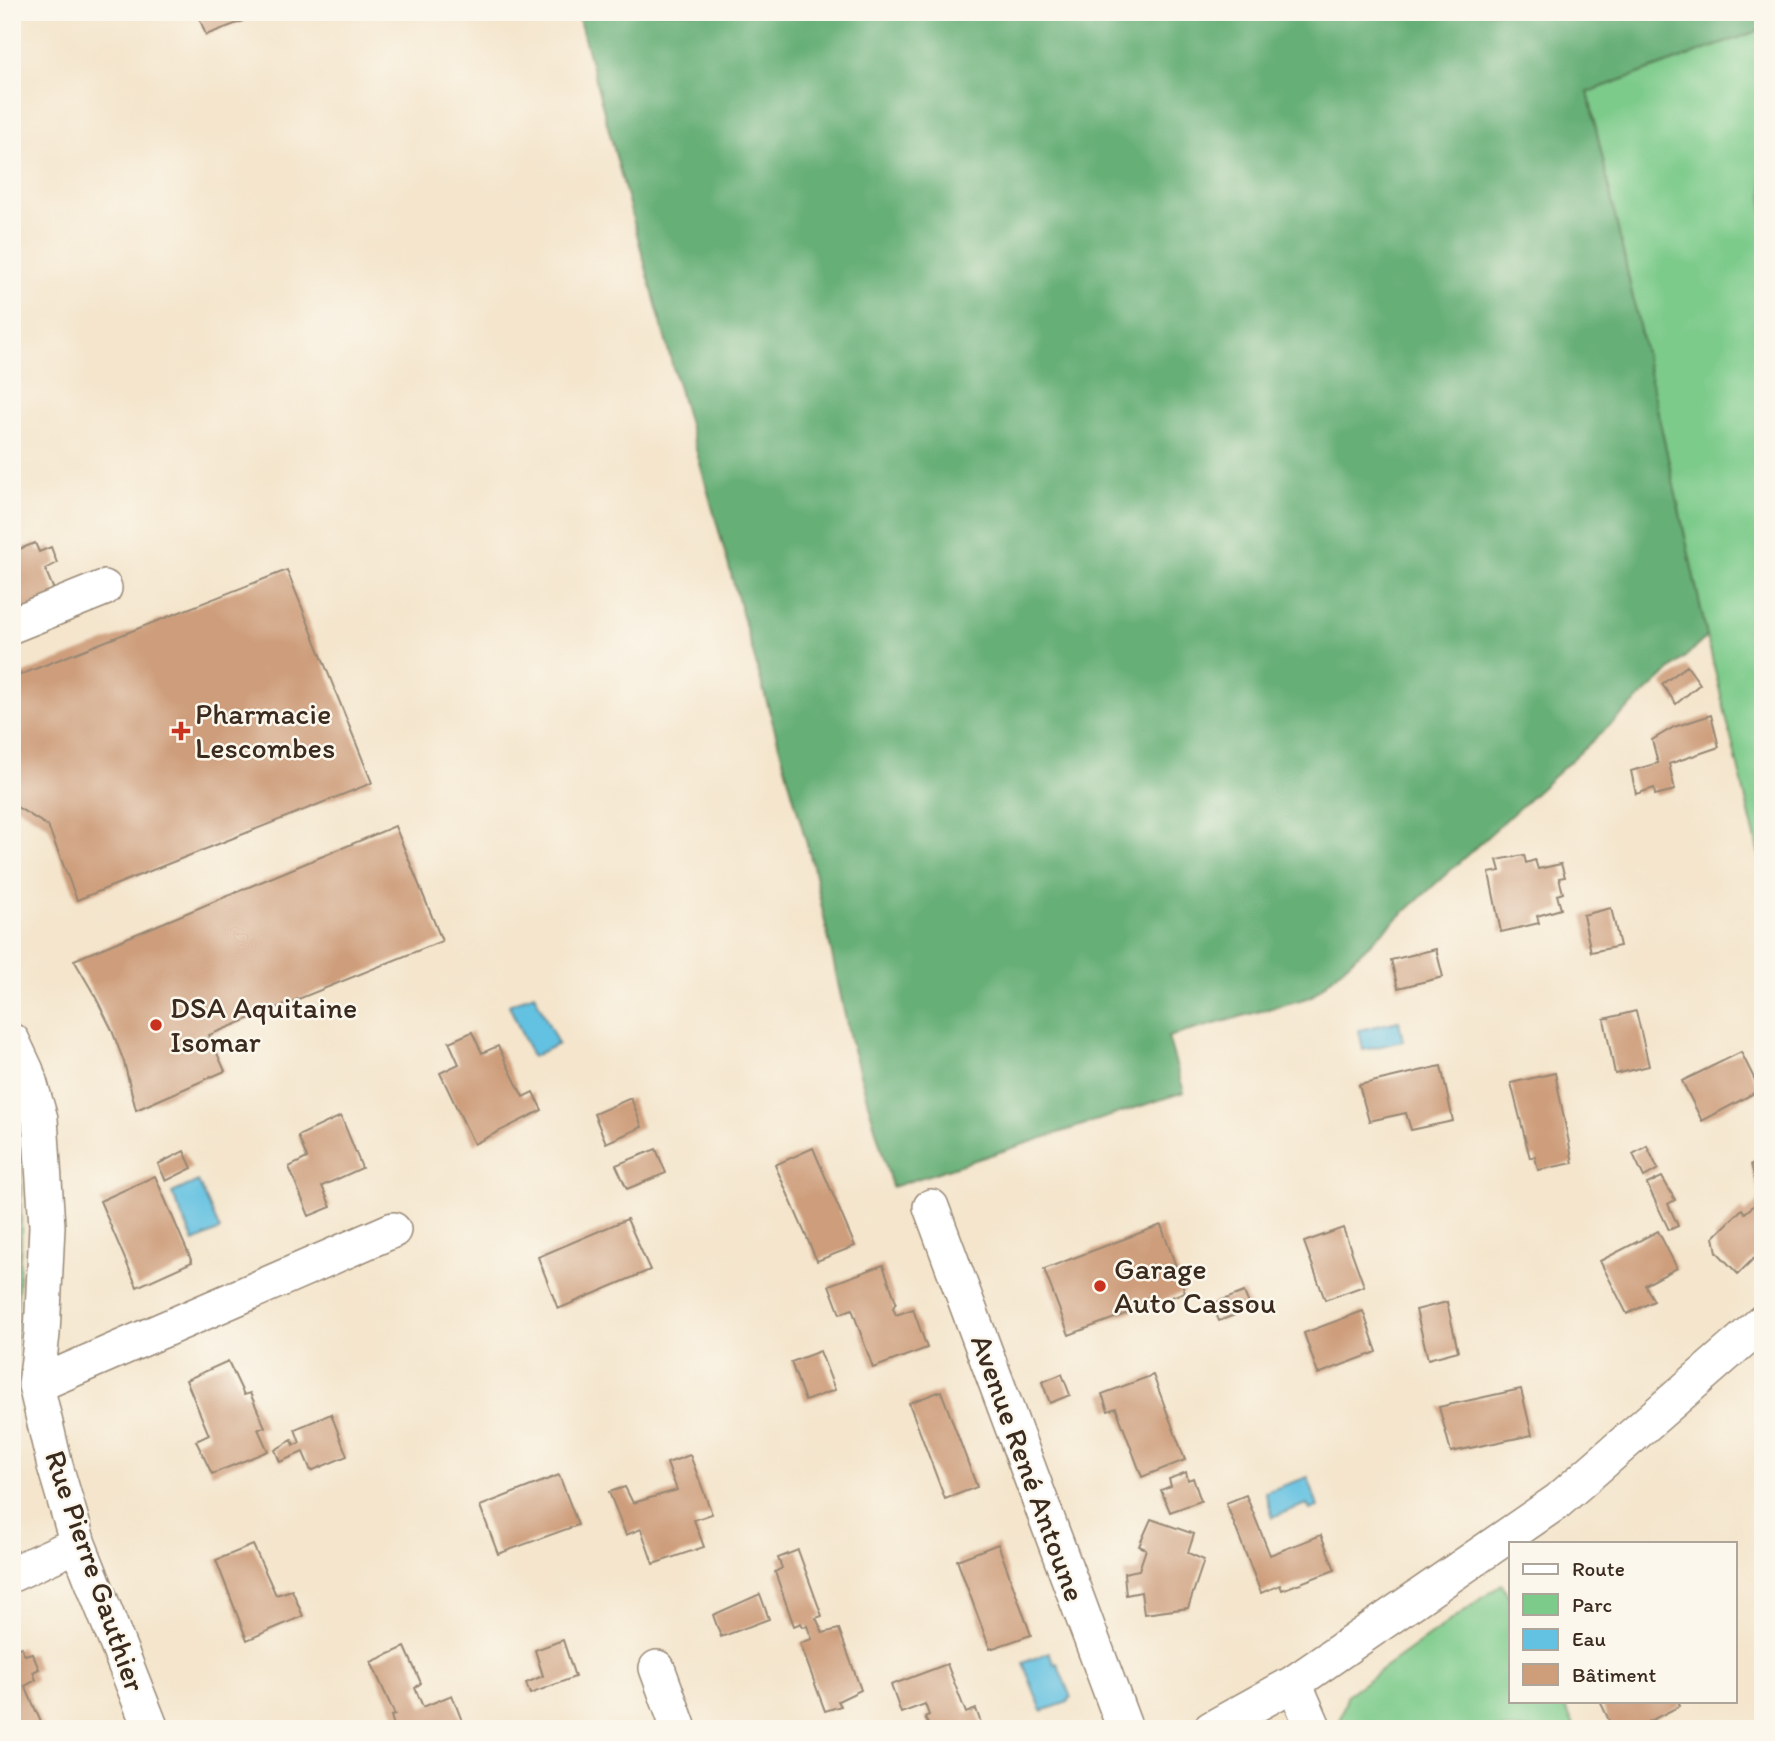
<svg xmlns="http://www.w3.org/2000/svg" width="1775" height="1741" font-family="Itim,sans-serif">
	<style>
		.green { fill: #7dcb8b; stroke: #5c7a54; stroke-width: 2 }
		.forest { fill: #66af77; stroke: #506c4a; stroke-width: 2 }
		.water { fill: #63c1e1; stroke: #4f7680; stroke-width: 2 }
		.building { fill: #ce9e7b }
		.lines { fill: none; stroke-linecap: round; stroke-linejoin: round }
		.minor-casing { stroke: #988875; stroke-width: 38 }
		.minor { stroke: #fff; stroke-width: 35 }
		.poi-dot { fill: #c8321e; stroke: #fbf7ec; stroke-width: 2.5 }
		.labels { text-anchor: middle; stroke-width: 5; stroke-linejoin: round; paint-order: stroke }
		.poi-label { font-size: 30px; fill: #3b2a1e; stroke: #fbf7ec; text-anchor: start }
		.street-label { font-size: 30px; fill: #3b2a1e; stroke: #fbf7ec }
	</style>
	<rect width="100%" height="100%" fill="#fbf7ec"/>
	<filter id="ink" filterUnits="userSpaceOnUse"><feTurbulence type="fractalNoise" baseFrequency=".0143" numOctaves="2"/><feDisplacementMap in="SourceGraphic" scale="14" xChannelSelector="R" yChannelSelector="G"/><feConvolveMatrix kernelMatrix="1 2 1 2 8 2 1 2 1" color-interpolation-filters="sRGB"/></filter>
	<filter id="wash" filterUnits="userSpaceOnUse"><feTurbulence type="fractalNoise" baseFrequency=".00686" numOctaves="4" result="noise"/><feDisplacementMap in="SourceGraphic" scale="28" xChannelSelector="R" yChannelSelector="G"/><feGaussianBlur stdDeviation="1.57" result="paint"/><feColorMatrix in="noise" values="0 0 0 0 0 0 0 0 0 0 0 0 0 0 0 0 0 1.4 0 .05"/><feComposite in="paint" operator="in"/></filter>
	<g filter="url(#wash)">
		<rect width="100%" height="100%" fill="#f4e5cc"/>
		<path class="green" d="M1763,29V871L1707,637L1588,92Z
			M12,1097L18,1105L21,1137V1238L15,1359L12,1360Z
			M1502,1584L1511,1602V1701H1562L1576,1729H1345L1340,1719L1348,1694Z"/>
		<path class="forest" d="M577,12H1763V29L1588,92L1707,637L1311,997L1168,1037L1184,1092L892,1187L850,1039L813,866L672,364Z"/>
		<path class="water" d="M534,994L558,1044L532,1057L509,1005Z
			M1399,1021L1403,1041L1363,1050L1359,1030Z
			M198,1181L220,1230L194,1242L172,1193Z
			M1308,1477L1318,1507L1310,1510L1307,1504L1273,1517L1265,1492Z
			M1049,1652L1054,1664L1057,1663L1071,1698L1068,1699V1702L1042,1711L1023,1663Z"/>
		<g id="blocks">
			<path class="building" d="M197,12H240L243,21L206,35Z
				M35,543L39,552L51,547L57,563L45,569L57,597L12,615V552Z
				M287,570L372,783L77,900L48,826L12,804V678Z
				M1687,666L1700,684L1676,704L1662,684Z
				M1711,715L1719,747L1669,764L1675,790L1655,795L1654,788L1636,794L1631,771L1658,763L1652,740L1674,727Z
				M395,826L442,941L209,1035L225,1071L136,1110L124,1062L111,1028L95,996L74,960Z
				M1524,855L1526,863L1535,860L1538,869L1561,864L1565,877L1559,878L1563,893L1557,895L1561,909L1537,916L1539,923L1501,932L1489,873L1500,871L1497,860Z
				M1611,908L1620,946L1591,952L1583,915Z
				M1436,949L1443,977L1398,988L1391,960Z
				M1636,1011L1649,1066L1615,1074L1604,1019Z
				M472,1032L482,1053L498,1046L523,1097L533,1092L542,1110L474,1144L440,1073L459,1064L449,1042Z
				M1741,1052L1760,1090L1702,1121L1682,1081Z
				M1441,1066L1453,1121L1411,1130L1406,1113L1369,1121L1359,1085Z
				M1555,1073L1573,1163L1538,1170L1535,1156L1530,1158L1511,1083Z
				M631,1098L642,1127L606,1143L594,1114Z
				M341,1116L362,1168L322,1186L331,1207L309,1216L289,1167L307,1158L298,1136Z
				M1647,1146L1658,1169L1644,1177L1633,1154Z
				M813,1148L855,1246L817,1261L775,1165Z
				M656,1149L666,1173L627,1189L616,1165Z
				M184,1151L192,1168L166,1181L158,1164Z
				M1763,1162V1249L1738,1274L1717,1252L1714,1237L1742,1209L1745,1213L1760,1200L1751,1164Z
				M155,1176L192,1262L137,1287L100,1201Z
				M1662,1177L1675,1200L1668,1204L1678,1226L1669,1230L1647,1184Z
				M627,1219L650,1270L558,1309L538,1257Z
				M1161,1225L1185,1292L1069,1335L1044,1269Z
				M1343,1228L1364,1286L1325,1300L1304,1242Z
				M1658,1231L1677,1268L1645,1285L1654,1301L1627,1314L1600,1261Z
				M883,1265L896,1302L893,1308L896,1315L913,1309L927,1348L873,1368L852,1309L840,1314L829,1285Z
				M1244,1292L1251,1309L1219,1321L1212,1304Z
				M1447,1302L1458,1351L1428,1359L1416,1310Z
				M1363,1311L1377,1352L1318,1374L1304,1333Z
				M820,1351L835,1390L805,1401L791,1362Z
				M228,1361L244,1395L250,1393L265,1427L258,1429L268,1451L212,1474L196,1441L209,1435L186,1380Z
				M1062,1374L1070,1395L1050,1403L1042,1382Z
				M1153,1375L1185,1460L1142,1477L1116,1408L1108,1411L1102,1394Z
				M1521,1389L1532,1435L1451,1452L1439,1407Z
				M941,1391L977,1487L945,1499L909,1403Z
				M331,1414L347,1456L311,1471L303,1452L280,1462L275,1450L292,1440L294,1445L300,1443L295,1429Z
				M690,1455L712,1514L694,1520L704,1547L653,1564L641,1529L626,1535L609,1492L625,1487L633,1503L677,1490L667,1463Z
				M1186,1472L1188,1480L1193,1478L1201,1501L1170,1512L1161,1490L1171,1486L1169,1479Z
				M559,1475L578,1525L498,1554L480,1506Z
				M1246,1495L1270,1555L1321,1535L1335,1570L1282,1590L1280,1585L1261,1593L1226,1503Z
				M1151,1519L1194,1534L1188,1553L1204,1560L1188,1608L1144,1614L1141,1592L1126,1595L1124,1573L1139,1570L1146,1549L1139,1546Z
				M998,1544L1031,1635L990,1649L957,1560Z
				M253,1545L276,1595L292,1590L303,1616L247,1640L216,1560Z
				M798,1550L822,1616L816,1618L823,1633L839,1629L861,1690L838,1701L841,1706L825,1711L800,1643L812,1639L807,1626L803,1627L801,1623L794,1626L775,1572L782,1568L778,1558Z
				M760,1594L769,1619L721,1637L713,1615Z
				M563,1640L575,1677L530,1694L526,1683L543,1676L535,1650Z
				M21,1647L25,1655L32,1653L39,1669L33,1672L36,1680L25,1686L44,1729H12V1651Z
				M405,1647L421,1683L415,1688L423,1707L452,1695L465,1729H395L391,1716L395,1715L371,1662Z
				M947,1664L966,1713L976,1709L983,1729H930L925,1717L929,1715L925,1704L901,1713L891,1685Z
				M1600,1701H1678L1680,1706L1634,1729H1613Z"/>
		</g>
	</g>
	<g filter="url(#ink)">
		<use href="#blocks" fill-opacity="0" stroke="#988875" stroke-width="2"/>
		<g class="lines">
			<g class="minor-casing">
				<path id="minor" d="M12,625L104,588
					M12,1041L26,1071L40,1119L47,1226L42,1334L36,1385L55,1466L78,1544L151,1729
					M931,1207L1125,1729
					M36,1385L393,1230
					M12,1574L78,1544
					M657,1668L679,1729
					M1294,1683L1314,1729
					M1211,1729L1294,1683L1558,1501L1763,1322"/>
			</g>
			<use href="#minor" class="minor"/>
		</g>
	</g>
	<g class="poi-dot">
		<path d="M177.5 720.5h7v7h7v7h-7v7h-7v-7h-7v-7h7z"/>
		<circle cx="156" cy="1025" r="7"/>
		<circle cx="1100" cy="1286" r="7"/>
	</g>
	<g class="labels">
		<g class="poi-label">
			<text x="195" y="724">Pharmacie<tspan x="195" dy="34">Lescombes</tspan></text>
			<text x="170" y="1018">DSA Aquitaine<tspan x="170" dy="34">Isomar</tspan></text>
			<text x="1114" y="1279">Garage<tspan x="1114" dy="34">Auto Cassou</tspan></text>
		</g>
		<g class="street-label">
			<text transform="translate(1028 1468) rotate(70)" y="10">Avenue René Antoune</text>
			<text transform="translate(95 1571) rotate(71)" y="10">Rue Pierre Gauthier</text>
		</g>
	</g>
	<rect width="1775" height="1741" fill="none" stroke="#fbf7ec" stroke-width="42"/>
	<rect x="1509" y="1542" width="228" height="161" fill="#fbf7ec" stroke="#aea59a" stroke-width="2"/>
	<rect x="1523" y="1564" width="35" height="10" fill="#ffffff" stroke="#aea59a" stroke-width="2"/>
	<text x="1572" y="1576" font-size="21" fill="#3b2a1e">Route</text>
	<rect x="1523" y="1594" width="35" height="21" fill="#7dcb8b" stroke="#aea59a" stroke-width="2"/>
	<text x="1572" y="1612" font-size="21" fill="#3b2a1e">Parc</text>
	<rect x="1523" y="1629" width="35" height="21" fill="#63c1e1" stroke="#aea59a" stroke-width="2"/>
	<text x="1572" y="1646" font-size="21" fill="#3b2a1e">Eau</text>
	<rect x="1523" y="1664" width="35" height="21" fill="#ce9e7b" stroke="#aea59a" stroke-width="2"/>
	<text x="1572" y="1682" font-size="21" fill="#3b2a1e">Bâtiment</text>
</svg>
